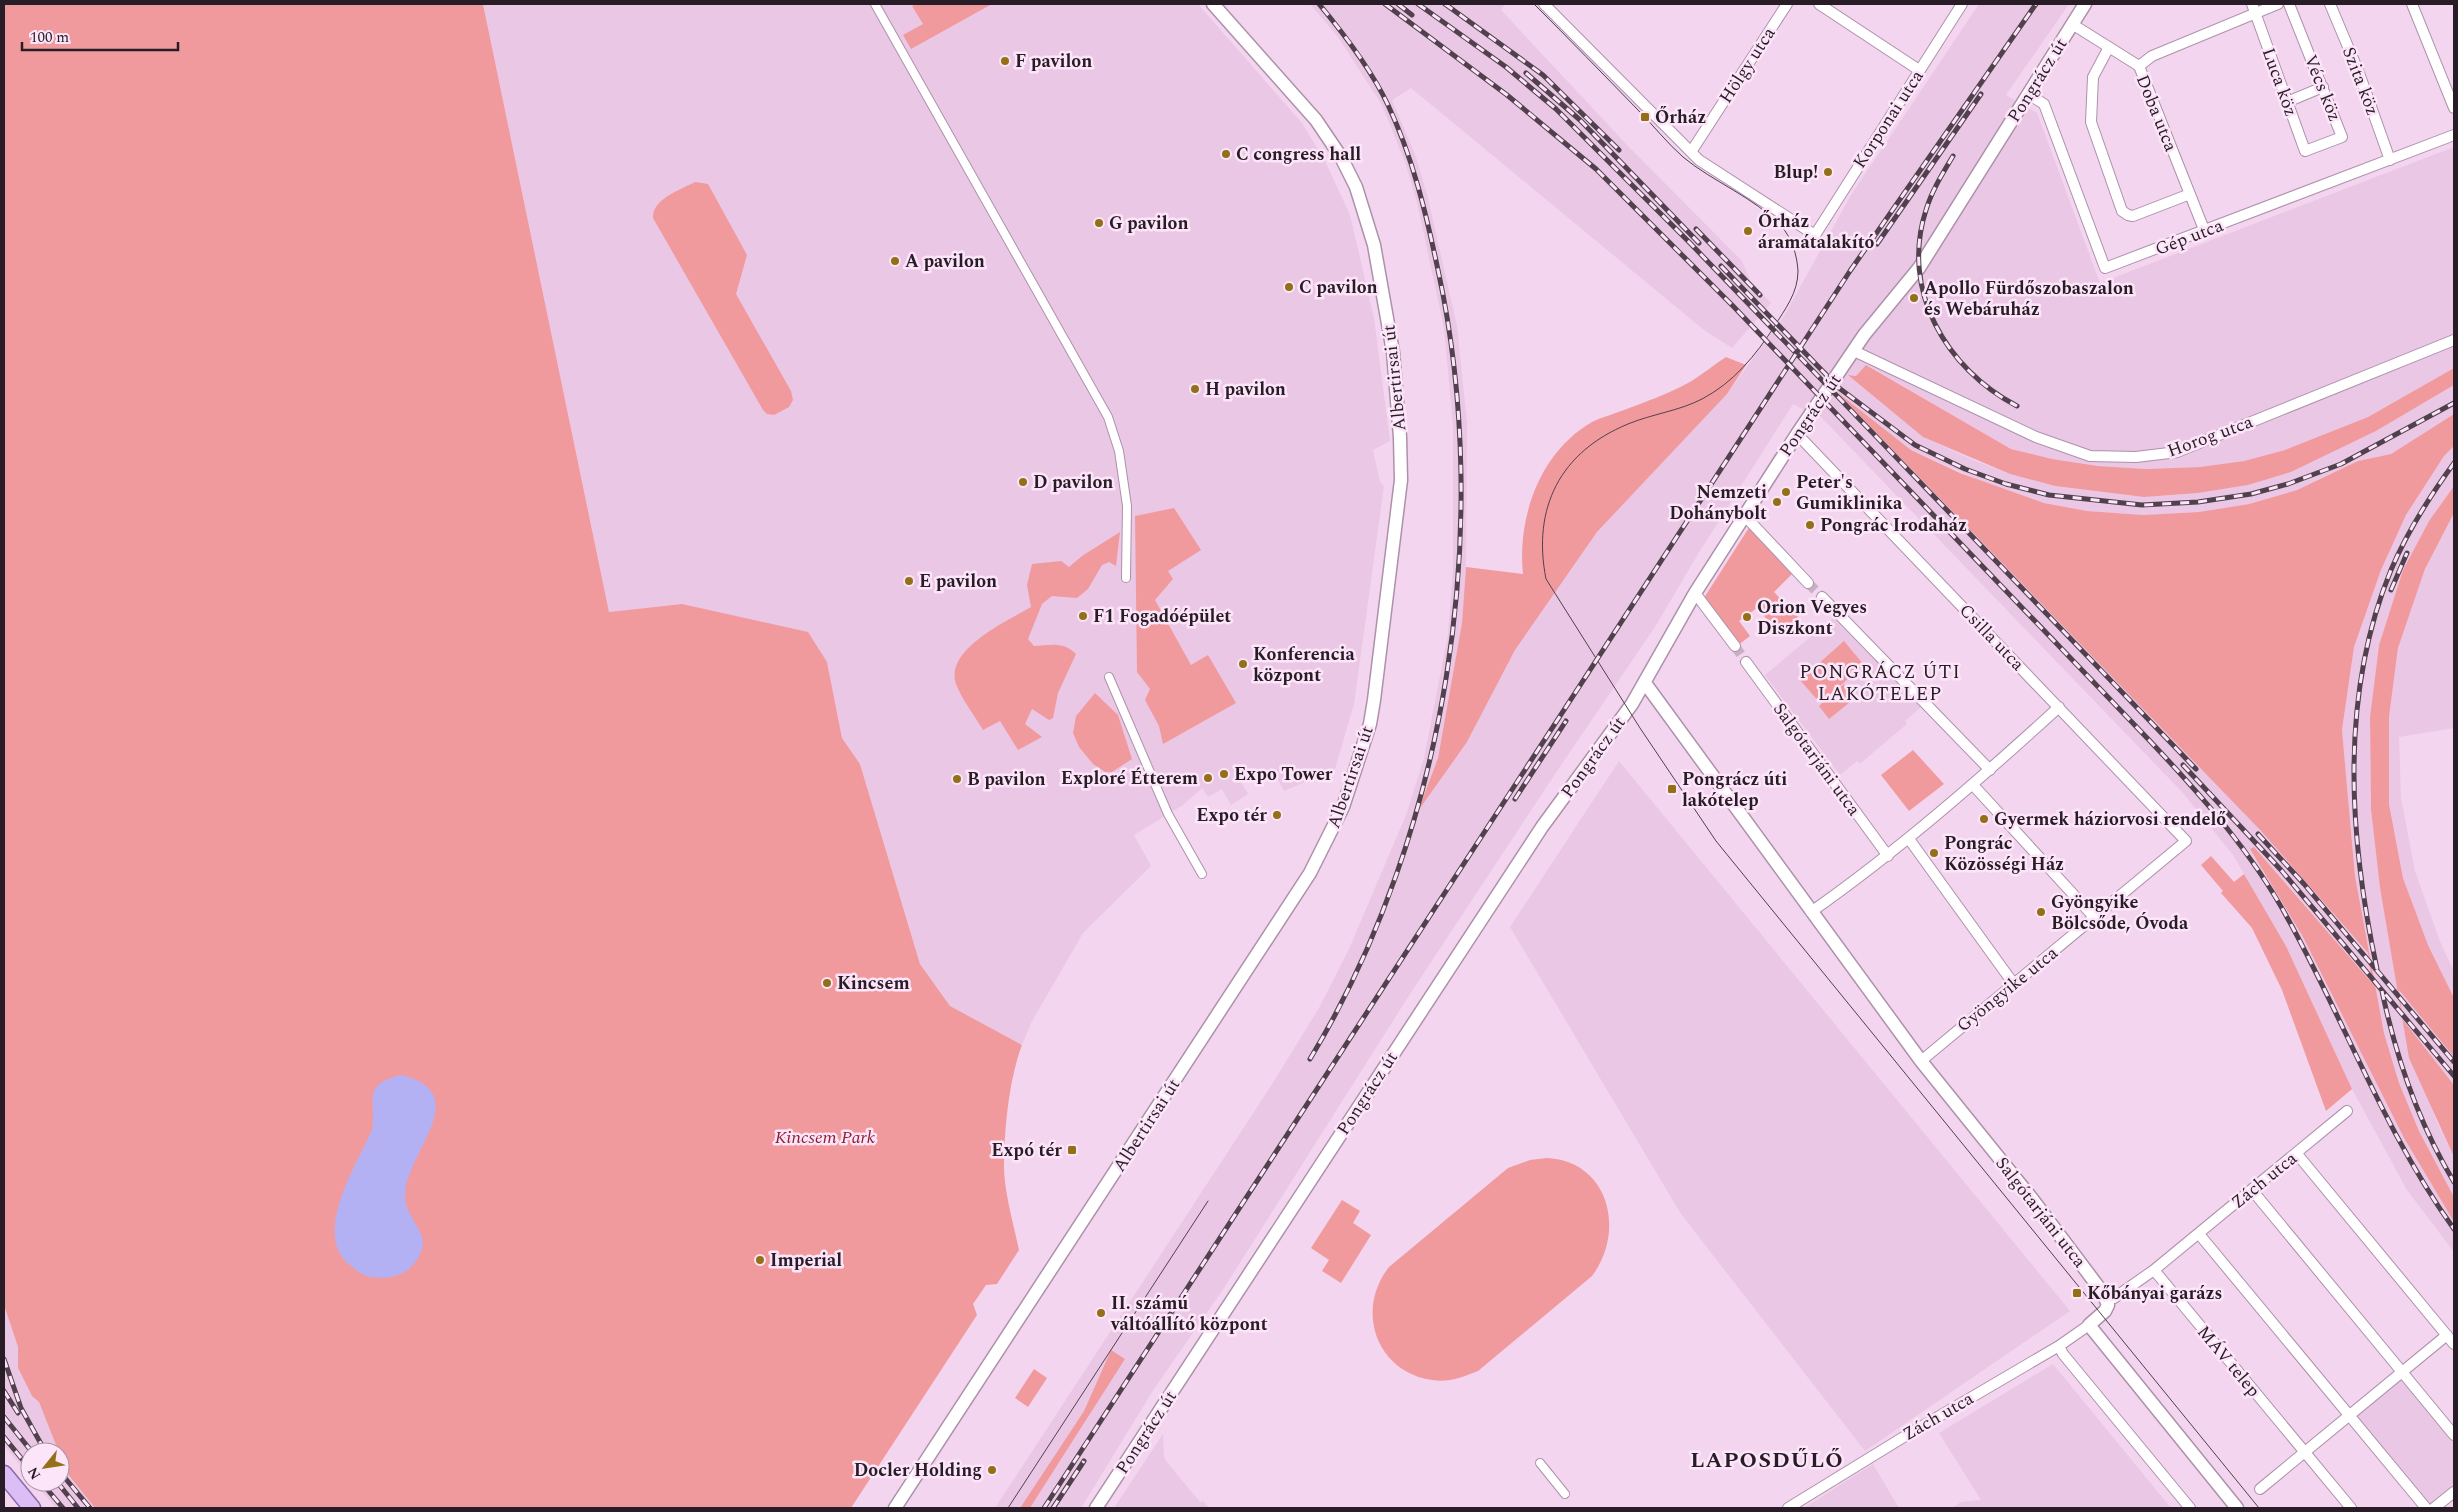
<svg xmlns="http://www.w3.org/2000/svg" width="2458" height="1512" font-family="Spectral,serif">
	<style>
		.built { fill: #eac7e5 }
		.green { fill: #f19a9e }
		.water { fill: #b3b1f4 }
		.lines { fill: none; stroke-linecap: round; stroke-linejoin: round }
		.minor-tunnel { stroke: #cab0c7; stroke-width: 10; stroke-dasharray: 10 5; stroke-linecap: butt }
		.pedestrian-casing { stroke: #ad91a9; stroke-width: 10 }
		.minor-casing { stroke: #ad91a9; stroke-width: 12 }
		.tertiary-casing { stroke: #ad91a9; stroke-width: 15 }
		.primary-casing { stroke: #8d69aa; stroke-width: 19 }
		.pedestrian { stroke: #fff; stroke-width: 8 }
		.minor { stroke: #fff; stroke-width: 10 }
		.tertiary { stroke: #fff; stroke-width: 12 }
		.primary { stroke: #dcbef7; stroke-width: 16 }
		.tram { stroke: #50414d; stroke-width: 1 }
		.rail-casing { stroke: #50414d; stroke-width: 5 }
		.rail { stroke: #fde5f9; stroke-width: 3; stroke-dasharray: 9; stroke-linecap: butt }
		.poi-dot { fill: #937017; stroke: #fde5f9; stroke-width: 2 }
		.labels { text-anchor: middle; stroke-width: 5; stroke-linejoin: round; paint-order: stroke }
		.poi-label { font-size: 18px; font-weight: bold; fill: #281d26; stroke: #fde5f9; text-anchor: start }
		.street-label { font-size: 18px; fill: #281d26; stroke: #fde5f9 }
		.park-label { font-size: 18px; font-style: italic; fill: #8f1d32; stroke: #fde5f9 }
		.neighbourhood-label { font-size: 19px; letter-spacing: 1px; fill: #281d26; stroke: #fde5f9 }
		.district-label { font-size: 22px; font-weight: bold; letter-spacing: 1px; fill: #281d26; stroke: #fde5f9 }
	</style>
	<rect width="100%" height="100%" fill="#f3d5ef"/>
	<path class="built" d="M483,4H1198L1302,123L1326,163L1350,215L1374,318L1390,441L1373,450L1380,482L1384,486L1354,704L1335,769L1284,791L1275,774L1247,772L1238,777L1248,794L1231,805L1222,789L1208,797L1202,788L1183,805L1134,835L1151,866L1083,933L1031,1023L1022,1045L950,1006L920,964L860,764L842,738L827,662L682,604L609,612Z
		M1310,4H1505L1501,10L1628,146L1742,261L1751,282L1771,303L1732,348L1704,330L1411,88L1392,100L1416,157L1428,198L1457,326L1467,423L1466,567L1462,623L1438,758L1419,808L1467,742L1515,650L1597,532L1727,394L1784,316L1851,195L1979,4H2069L2006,95L2037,113L2100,283L2454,147V368L2368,417L2285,450L2244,461L2200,467L2145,469L2098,466L2052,459L2011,449L1867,365L1856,376L1850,375L1923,437L1973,460L2010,474L2055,486L2144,497L2198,493L2248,485L2291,472L2376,431L2454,385V414L2391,454L2358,461L2297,490L2249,504L2199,512L2143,515L2086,511L2044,503L2002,490L1911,450L1841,395L2262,832L2368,953L2373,984L2254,847L2250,849L2303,937L2404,1138L2454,1222V1252L2407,1190L2352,1089L2286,946L2233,855L2183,793L1820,416H1816L1793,404L1698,554L1655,627L1557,771L1410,994L1224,1288L1154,1389L1081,1508H1030L1089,1416L1111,1350L1084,1411L1020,1508H995L1269,1089L1319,1008L1349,949L1406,815L1424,758L1448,635L1453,568V426L1444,328L1417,202L1405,162L1382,105L1338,37Z
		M2454,446V486L2429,521L2403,570L2379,645L2370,717L2371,810L2380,888L2402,1015L2399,989L2454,1057V1085L2403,1020L2436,1120L2454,1157V1197L2419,1131L2399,1083L2384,1033L2355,876L2342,730L2354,647L2381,570L2406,515L2444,456Z
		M2454,513V728L2399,737L2401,798L2415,871L2439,939L2454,972V998L2428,945L2403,878L2389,804V717L2398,648L2425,569Z
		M1833,618L1921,707L1905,721L1907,724L1883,744L1860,764L1857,761L1840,775L1765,675Z
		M1619,761L2070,1311L1865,1451L1681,1214L1510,927Z
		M4,1305L18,1347V1368L32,1396L39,1402L59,1452H30V1477L4,1445Z
		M2053,1364L2171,1508H1952L1961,1502L1981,1500L1939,1433Z
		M2402,1376L2454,1439V1485L2429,1506L2354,1416Z
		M1163,1434L1164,1456L1166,1461L1200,1502L1203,1501L1209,1508H1114Z
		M60,1455L67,1473L95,1508H56L34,1482H60Z
		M1873,1464L1899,1508H1804Z"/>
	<path class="green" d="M4,4H483L609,612L682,604L808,632L827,662L842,738L860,764L920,964L950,1006L1022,1045C1009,1079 1004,1130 1004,1167C1004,1191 1014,1226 1019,1250L997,1284L986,1285L973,1304L977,1315L851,1508H95L67,1473L39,1402L32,1396L18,1368V1347L4,1305Z
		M917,4H992L911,49L903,35L923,24L912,6Z
		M695,182L708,184L747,255L736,294L791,391L793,400L789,407L774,415L767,414L763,410L653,218C652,199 680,190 695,182Z
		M1726,357L1746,365L1727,394L1597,532L1515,650L1467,742L1418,811L1438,758L1462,623L1466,567L1523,574C1517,517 1540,452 1592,422C1602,417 1614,414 1624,410C1645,402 1668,394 1688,383C1701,376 1713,365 1726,357Z
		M1866,365L2011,449L2052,459L2098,466L2146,469L2200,467L2244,461L2285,450L2368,417L2454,368V385L2376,431L2291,472L2248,485L2198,493L2144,497L2055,486L2010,474L1923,437L1848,375L1856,376Z
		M1837,392L1911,450L1960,473L2044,503L2087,511L2143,515L2199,512L2249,504L2297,490L2358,461L2391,454L2454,414V446L2444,456L2406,515L2381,570L2354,647L2342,730L2355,876L2384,1033L2399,1083L2419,1131L2454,1197V1222L2404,1138L2303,937L2250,849L2254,847L2372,983L2368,953L2262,832Z
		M2454,486V513L2425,569L2398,648L2389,717V804L2403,878L2428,945L2454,998V1057L2399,990L2403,1020L2454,1085V1157L2409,1058L2380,888L2371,810L2370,717L2379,645L2403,570L2429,521Z
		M1174,508L1201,550L1168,571L1173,579L1155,600L1191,665L1208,655L1236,703L1163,744L1159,726L1145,700L1150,689L1137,672L1135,516Z
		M1750,526L1794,572L1774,592L1800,619L1781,635L1757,608L1739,621L1750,636L1737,646L1702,601Z
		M1120,532L1116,566L1109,562L1102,565L1088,589L1077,598L1052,596L1042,604L1028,639L1034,646C1049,645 1064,641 1076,654L1058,693L1053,718L1049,720L1032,709L1025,724L1042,737L1018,750L1000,721L983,730C975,716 962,700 956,684C944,649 1009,620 1031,607L1027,585L1032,564L1061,561L1069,567L1082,556Z
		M1844,641L1864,665L1820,703L1800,680Z
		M1844,684L1855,698L1829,719L1819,706Z
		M1095,693L1118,715L1132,759L1112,772H1105L1093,764L1079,747L1073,733L1076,716Z
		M1913,750L1944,784L1909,811L1881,775Z
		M2211,856L2234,882L2244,874L2286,946L2352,1089L2326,1111L2282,990L2252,928L2221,893L2223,891L2201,865Z
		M1547,1158C1609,1161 1626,1231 1592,1276L1478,1371C1463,1377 1448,1383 1432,1380C1376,1372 1355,1310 1389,1267L1508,1168L1530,1160Z
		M1342,1200L1360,1211L1353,1223L1371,1235L1341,1283L1322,1271L1329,1260L1311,1248Z
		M1111,1350L1125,1359L1030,1508H1020L1084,1411Z
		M1034,1369L1047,1378L1028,1407L1015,1398Z"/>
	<path class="water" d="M402,1075C477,1095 403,1154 405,1198C406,1223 440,1236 411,1267C400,1278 384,1279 369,1277C362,1275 355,1269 350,1265C311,1235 357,1164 372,1130C377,1101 360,1084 402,1075Z"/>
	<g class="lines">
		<path class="minor-tunnel" d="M1808,583L1822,597
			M1735,646L1746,662"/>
		<g class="pedestrian-casing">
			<path id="pedestrian" d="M875,4L1108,417L1119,451L1127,506L1126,578
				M1109,677L1168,814L1202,874
				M1540,1463L1565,1494"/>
		</g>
		<g class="minor-casing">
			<path id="minor" d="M1544,4L1699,160L1815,235L1962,4
				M1819,4L1919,70
				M2252,4L2305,151L2342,137L2289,4
				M2330,4L2359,73L2390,160
				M2412,4L2454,108
				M2072,24L2139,66L2205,232
				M2109,47L2093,77L2091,122L2122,211L2128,215L2133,216L2190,194
				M2139,66L2152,56L2278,4
				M2028,94L2044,104L2105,268L2454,135
				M2287,102L2323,87
				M1691,152L1787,4
				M1854,351L2036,437L2090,456L2136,457L2177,452L2454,340
				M1797,434L2186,841L1921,1061
				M1744,515L1808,583
				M1695,593L1735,646
				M1822,597L1990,770
				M1746,662L1888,856
				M1973,785L2095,918
				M1909,839L2013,983
				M1811,912C1899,850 1979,780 2059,707
				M2297,1154L2454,1344
				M2252,1190L2454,1435
				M2199,1234L2426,1508
				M2154,1270L2351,1508
				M2107,1300L2114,1298L2154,1270L2347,1111
				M2059,1346L2063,1354L2190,1508
				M2260,1489L2447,1335
				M1788,1508L1902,1438L2059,1346L2089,1325
				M2434,1508L2454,1492"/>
		</g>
		<g class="tertiary-casing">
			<path id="tertiary" d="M1645,683L1921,1061L2033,1200L2103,1293L2108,1305L2105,1311L2089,1325L2237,1508
				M895,1508L1310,873L1343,807L1370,724L1374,700L1401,480L1400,437L1393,352L1374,245L1356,187L1341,157L1316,120L1213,4
				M1096,1508L1542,827L1632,704L1695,593L1797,434L1864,335L1919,268L2085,4"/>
		</g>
		<g class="primary-casing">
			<path id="primary" d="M4,1474L32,1508"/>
		</g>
		<use href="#pedestrian" class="pedestrian"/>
		<use href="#minor" class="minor"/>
		<use href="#tertiary" class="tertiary"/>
		<use href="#primary" class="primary"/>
		<path class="tram" d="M1534,4C1569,39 1603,74 1638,110C1653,125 1667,143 1683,157C1713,182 1754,197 1781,226C1792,238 1797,255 1798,271C1798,293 1785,309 1774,327C1756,355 1733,383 1702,399C1679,411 1652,414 1628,424C1560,452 1532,508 1546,579L1640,728L1716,841L2259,1508
			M1008,1508L1208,1201"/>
		<g class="rail-casing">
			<path id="rail" d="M1385,4L1507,95L1596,169L1733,306L2149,740C2201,795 2252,852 2288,919C2345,1022 2385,1133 2454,1229
				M1398,4L1412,15
				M1418,4L1506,67L1556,109L1689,242L2196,769
				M1445,4L1543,75L1619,150
				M1526,73L1580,120L1699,243
				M1953,156C1943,173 1932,190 1926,210C1900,290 1946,369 2017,406
				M1696,229L1760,295
				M1877,244L1981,94
				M1721,266L1839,388L1915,445L1965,469L2006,484L2049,495L2142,505L2198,502L2251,494L2288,484L2341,464L2454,403
				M2391,590L2407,553
				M2183,765L2281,870L2454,1076
				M1515,799L1566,721
				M2258,834L2304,884L2454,1062
				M2377,969C2349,838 2339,696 2391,570C2407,532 2430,496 2454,463
				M2382,991C2396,1057 2419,1124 2454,1182
				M1310,1059C1447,833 1494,527 1438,270C1426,213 1413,158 1388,105C1371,69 1344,34 1319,4
				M4,1359L21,1408L45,1451
				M4,1391L18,1413
				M4,1417L32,1452
				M4,1437L30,1469
				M60,1472L90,1508
				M41,1482L63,1508
				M57,1482L78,1508
				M1044,1508L1850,271L2036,4
				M1053,1508L1084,1461"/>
		</g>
		<use href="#rail" class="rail"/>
	</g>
	<g class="poi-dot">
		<circle cx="1005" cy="61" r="5"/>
		<rect x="1640" y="112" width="10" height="10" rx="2.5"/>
		<circle cx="1226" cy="154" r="5"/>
		<circle cx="1828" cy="172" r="5"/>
		<circle cx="1099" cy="223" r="5"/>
		<circle cx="1748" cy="231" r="5"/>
		<circle cx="895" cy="261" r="5"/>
		<circle cx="1289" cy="287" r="5"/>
		<circle cx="1914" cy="298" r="5"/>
		<circle cx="1195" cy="389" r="5"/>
		<circle cx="1023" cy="482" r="5"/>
		<circle cx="1786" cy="492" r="5"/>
		<circle cx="1777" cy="502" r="5"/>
		<circle cx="1810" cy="525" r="5"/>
		<circle cx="909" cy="581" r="5"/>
		<circle cx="1083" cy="616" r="5"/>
		<circle cx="1747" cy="617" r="5"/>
		<circle cx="1243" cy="664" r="5"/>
		<circle cx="1224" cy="774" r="5"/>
		<circle cx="1208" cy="778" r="5"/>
		<circle cx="957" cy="779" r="5"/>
		<rect x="1667" y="784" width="10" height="10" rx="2.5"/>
		<circle cx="1277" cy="815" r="5"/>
		<circle cx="1984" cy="819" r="5"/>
		<circle cx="1934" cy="853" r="5"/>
		<circle cx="2041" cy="912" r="5"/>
		<circle cx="827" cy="983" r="5"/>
		<rect x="1067" y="1145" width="10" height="10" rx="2.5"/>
		<circle cx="760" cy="1260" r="5"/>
		<rect x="2072" y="1288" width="10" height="10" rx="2.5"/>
		<circle cx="1101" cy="1313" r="5"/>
		<circle cx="992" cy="1470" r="5"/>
	</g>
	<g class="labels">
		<g class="poi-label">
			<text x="1015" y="67">F pavilon</text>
			<text x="1655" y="123">Őrház</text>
			<text x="1236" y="160">C congress hall</text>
			<text x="1818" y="178" text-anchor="end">Blup!</text>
			<text x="1758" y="227">Őrház<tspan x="1758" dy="21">áramátalakító</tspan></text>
			<text x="1109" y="229">G pavilon</text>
			<text x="905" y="267">A pavilon</text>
			<text x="1299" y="293">C pavilon</text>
			<text x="1924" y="294">Apollo Fürdőszobaszalon<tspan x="1924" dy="21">és Webáruház</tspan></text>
			<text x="1205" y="395">H pavilon</text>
			<text x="1033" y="488">D pavilon</text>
			<text x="1796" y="488">Peter's<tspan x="1796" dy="21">Gumiklinika</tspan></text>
			<text x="1767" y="498" text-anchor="end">Nemzeti<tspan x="1767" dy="21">Dohánybolt</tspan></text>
			<text x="1820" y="531">Pongrác Irodaház</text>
			<text x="919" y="587">E pavilon</text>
			<text x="1757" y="613">Orion Vegyes<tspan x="1757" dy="21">Diszkont</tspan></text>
			<text x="1093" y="622">F1 Fogadóépület</text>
			<text x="1253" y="660">Konferencia<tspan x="1253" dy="21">központ</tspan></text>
			<text x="1234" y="780">Expo Tower</text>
			<text x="1198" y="784" text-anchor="end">Exploré Étterem</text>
			<text x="967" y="785">B pavilon</text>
			<text x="1682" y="785">Pongrácz úti<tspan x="1682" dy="21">lakótelep</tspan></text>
			<text x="1267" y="821" text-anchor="end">Expo tér</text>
			<text x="1994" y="825">Gyermek háziorvosi rendelő</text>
			<text x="1944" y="849">Pongrác<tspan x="1944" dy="21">Közösségi Ház</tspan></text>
			<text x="2051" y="908">Gyöngyike<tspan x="2051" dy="21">Bölcsőde, Óvoda</tspan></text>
			<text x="837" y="989">Kincsem</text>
			<text x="1062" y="1156" text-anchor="end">Expó tér</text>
			<text x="770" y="1266">Imperial</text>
			<text x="2087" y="1299">Kőbányai garázs</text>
			<text x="1111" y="1309">II. számú<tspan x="1111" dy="21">váltóállító központ</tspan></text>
			<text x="982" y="1476" text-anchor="end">Docler Holding</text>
		</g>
		<g class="street-label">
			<text transform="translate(1747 65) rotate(-57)" y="6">Hölgy utca</text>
			<text transform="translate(2037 80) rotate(-58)" y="6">Pongrácz út</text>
			<text transform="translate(2361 81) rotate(69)" y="6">Szita köz</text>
			<text transform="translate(2280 82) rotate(70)" y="6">Luca köz</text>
			<text transform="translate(2323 88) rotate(68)" y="6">Vécs köz</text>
			<text transform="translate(2157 113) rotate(68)" y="6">Doba utca</text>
			<text transform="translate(1888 119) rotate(-57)" y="6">Korponai utca</text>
			<text transform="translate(2189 237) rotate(-21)" y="6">Gép utca</text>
			<text transform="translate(1394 378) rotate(-96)" y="6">Albertirsai út</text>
			<text transform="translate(1810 415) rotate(-56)" y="6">Pongrácz út</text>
			<text transform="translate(2210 436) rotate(-20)" y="6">Horog utca</text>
			<text transform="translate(1992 637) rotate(46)" y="6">Csilla utca</text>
			<text transform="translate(1593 757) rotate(-54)" y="6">Pongrácz út</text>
			<text transform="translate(1817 759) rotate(54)" y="6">Salgótarjáni utca</text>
			<text transform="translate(1350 777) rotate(-71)" y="6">Albertirsai út</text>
			<text transform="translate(2007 989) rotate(-39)" y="6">Gyöngyike utca</text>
			<text transform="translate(1367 1093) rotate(-57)" y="6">Pongrácz út</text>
			<text transform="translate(1146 1125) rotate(-57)" y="6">Albertirsai út</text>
			<text transform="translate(2264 1180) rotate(-39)" y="6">Zách utca</text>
			<text transform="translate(2041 1212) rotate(52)" y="6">Salgótarjáni utca</text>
			<text transform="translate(2229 1361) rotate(50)" y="6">MÁV telep</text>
			<text transform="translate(1938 1416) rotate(-30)" y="6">Zách utca</text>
			<text transform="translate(1146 1432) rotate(-57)" y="6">Pongrácz út</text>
		</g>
		<g class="park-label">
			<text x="825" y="1143">Kincsem Park</text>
		</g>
		<g class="neighbourhood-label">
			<text x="1880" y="678">PONGRÁCZ ÚTI<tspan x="1880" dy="22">LAKÓTELEP</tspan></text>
		</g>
		<g class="district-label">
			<text x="1767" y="1467">LAPOSDŰLŐ</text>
		</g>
	</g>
	<rect width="2458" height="1512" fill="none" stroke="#281d26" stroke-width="10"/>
	<g transform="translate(45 1467) rotate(240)"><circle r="24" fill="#fde5f9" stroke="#a895a5"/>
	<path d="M0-4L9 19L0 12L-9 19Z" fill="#937017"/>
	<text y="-8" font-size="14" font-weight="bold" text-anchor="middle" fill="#281d26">N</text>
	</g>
	<path d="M22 42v8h156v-8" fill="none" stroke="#281d26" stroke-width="2.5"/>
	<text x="30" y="42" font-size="15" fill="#281d26" stroke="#fde5f9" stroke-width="4" paint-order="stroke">100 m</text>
</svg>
